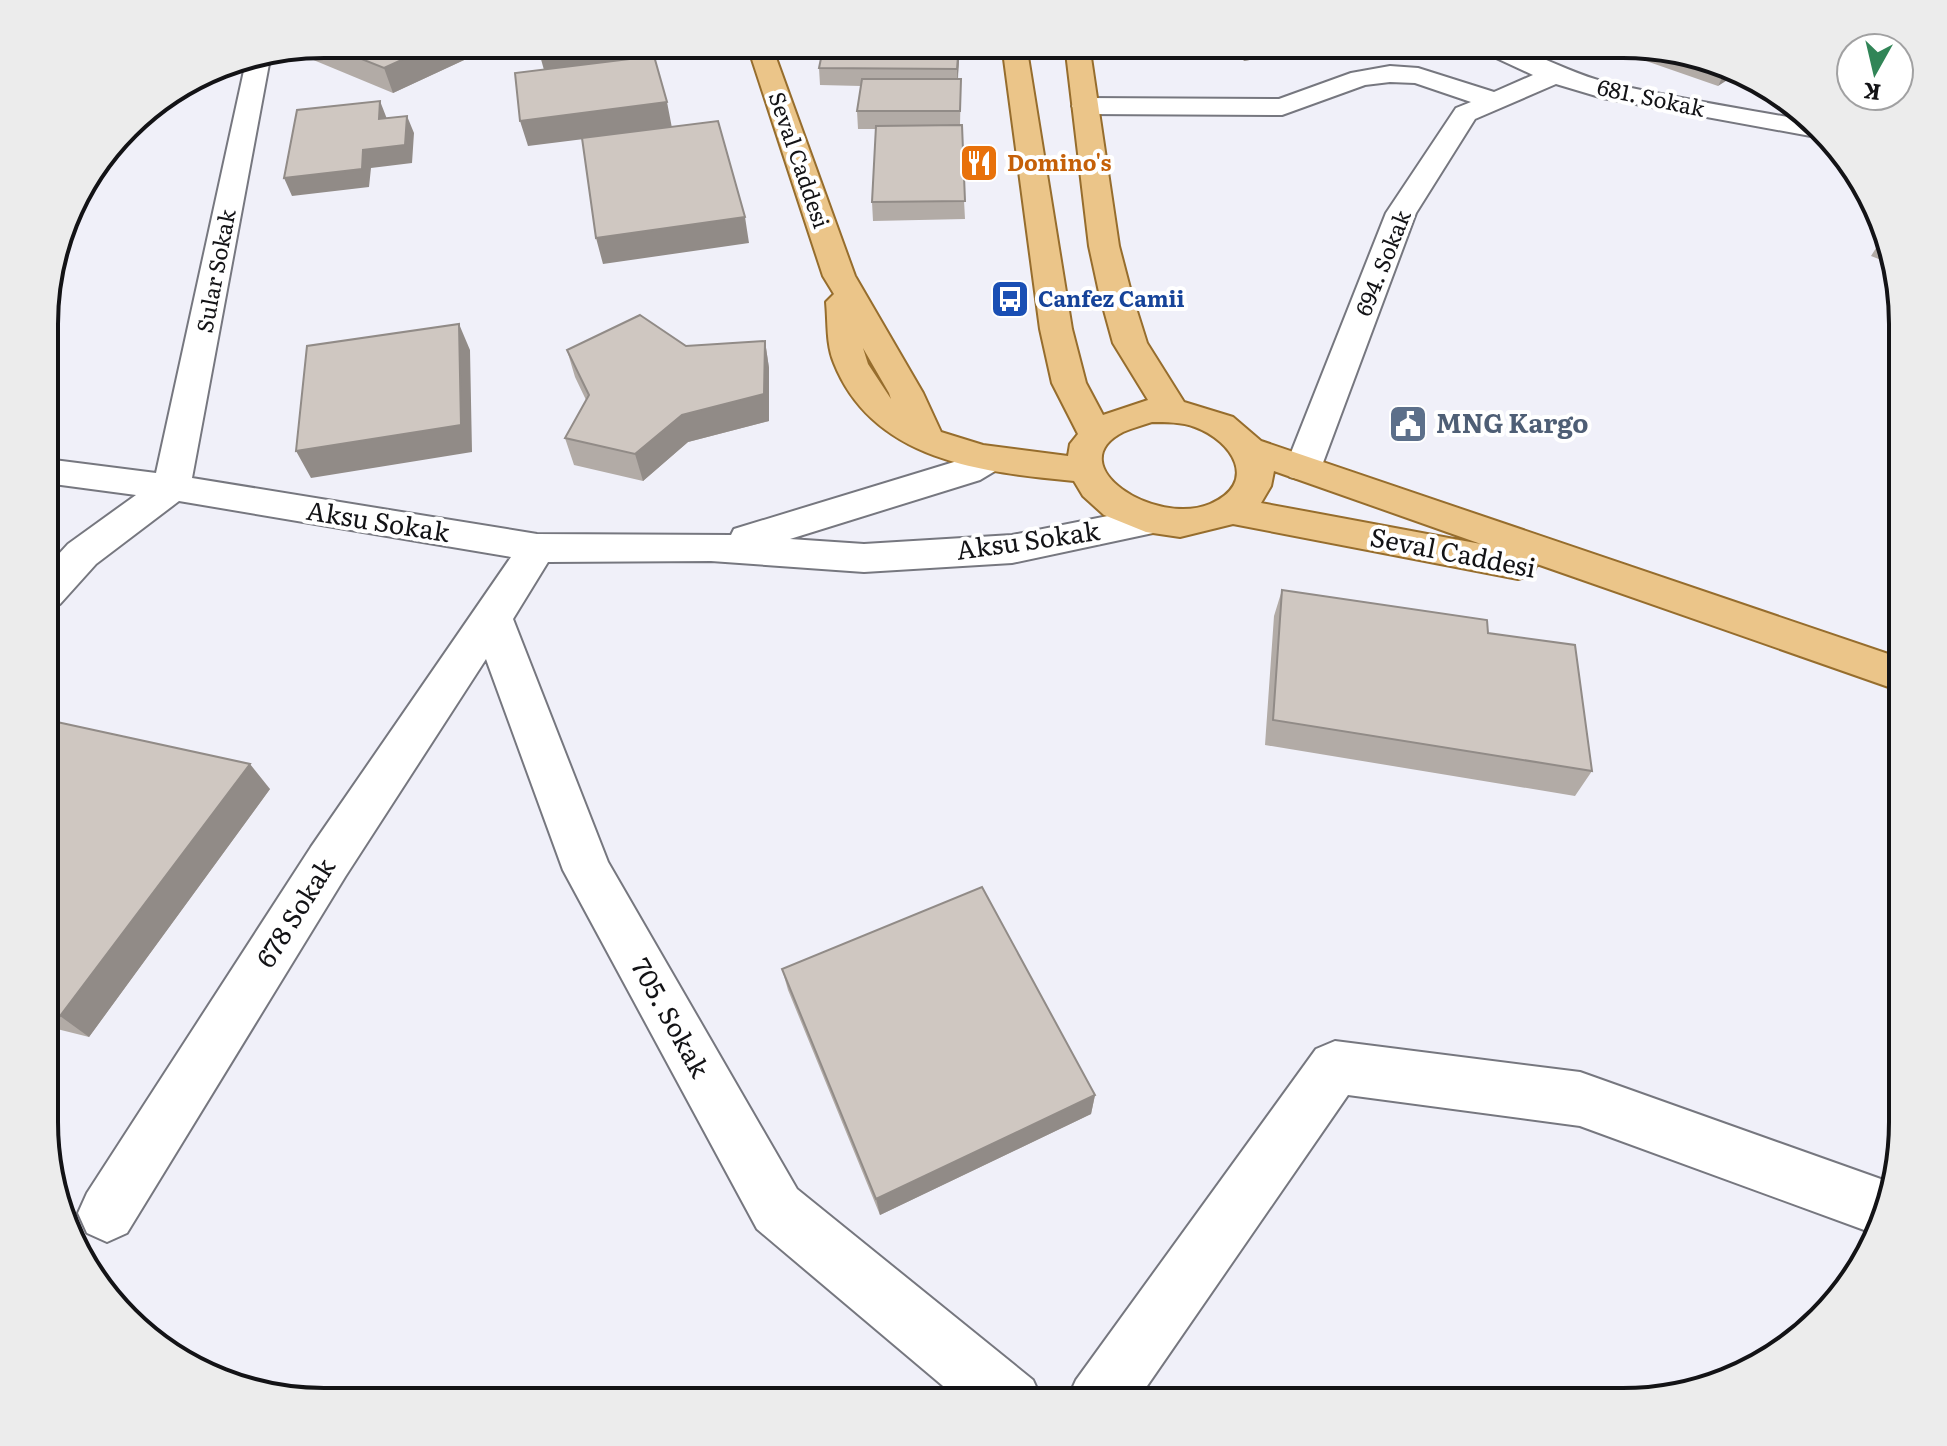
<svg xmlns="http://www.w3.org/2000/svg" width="1947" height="1446" font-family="Literata,serif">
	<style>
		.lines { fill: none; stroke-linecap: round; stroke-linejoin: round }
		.minor-casing { stroke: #76777f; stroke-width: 4 }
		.major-casing { stroke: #966d2d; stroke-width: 4 }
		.minor { fill: #fff; fill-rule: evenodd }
		.major { fill: #ebc589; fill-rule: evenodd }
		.wall { fill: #b2aba6 }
		.shaded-wall { fill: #918b87 }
		.building { fill: #cfc7c1; stroke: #918b87; stroke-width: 2 }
		.labels { text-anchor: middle; stroke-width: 8; stroke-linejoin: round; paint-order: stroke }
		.far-street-label { font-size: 22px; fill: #131316; stroke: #fff }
		.far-food-label { font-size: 22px; font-weight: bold; fill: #c56008; stroke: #fff; text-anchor: start }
		.far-transit-label { font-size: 22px; font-weight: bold; fill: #164399; stroke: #fff; text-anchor: start }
		.service-label { font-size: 26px; font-weight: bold; fill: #4e5e75; stroke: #fff; text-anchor: start }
		.street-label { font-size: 26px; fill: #131316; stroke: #fff }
		.rim { fill: none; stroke: #131316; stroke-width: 4 }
	</style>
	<rect width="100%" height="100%" fill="#f0f0f9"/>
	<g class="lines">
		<g class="minor-casing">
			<path id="minor" d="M1476,45C1522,41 1564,73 1609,83C1677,99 1746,109 1814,122L1827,139L1603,98L1556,84L1475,119L1416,213L1321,468L1316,477L1303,480L1290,477L1285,468L1386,213L1456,108L1471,102L1415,83L1390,82L1365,85L1282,115L1085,114L1076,112L1072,106L1076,100L1085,98L1279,99L1351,73L1390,66L1418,68L1494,92L1533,75L1479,50Z
				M271,53L192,478L537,534L731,535L734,529L954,462L987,448L1000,452L1005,460L1000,468L980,480L790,539L864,544L1012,535L1153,507L1167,511L1172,520L1167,529L1153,533L1012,563L864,572L711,561L548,562L513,619L608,862L797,1189L1033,1380L1043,1402H962L757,1229L563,870L486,659L345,877L127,1233L107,1242L87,1233L78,1213L87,1193L311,847L511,557L179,501L96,564L60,604L46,608V568L68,544L136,495L46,483V459L156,473L247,57Z
				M1335,1041L1580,1072L1892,1183L1882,1230L1878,1235L1580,1126L1348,1095L1136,1402H1066L1076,1380L1316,1049Z"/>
		</g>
		<g class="major-casing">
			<path id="major" d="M747,44H771L855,276L923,393L941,432L983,445L1068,456L1070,444L1078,434L1052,383L1040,329L1002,44H1026L1072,329L1086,383L1103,415L1148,400L1113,343L1099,292L1089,246L1065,44H1089L1119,246L1131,292L1147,343L1184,402L1233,417L1261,441L1903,659V692L1537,564L1532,575L1518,579L1233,524L1180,537L1146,532L1104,515L1083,496L1074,481C982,472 873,461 834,363C826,344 828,322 826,302L834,294L823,276ZM863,348L889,393L891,399L868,364ZM1152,422C1166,422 1181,422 1195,427C1233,441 1259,483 1210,504C1155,527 1059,465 1123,432C1132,428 1143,425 1152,422ZM1274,471L1481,544L1261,503L1271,486Z"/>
		</g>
		<use href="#minor" class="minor"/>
		<use href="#major" class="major"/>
	</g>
	<path class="wall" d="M324,44H489L490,48L393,93L311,59L306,47Z
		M960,44L958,79H961L960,125L965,219L873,221L872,202L876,129H858L857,111L861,86L820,85L819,68Z
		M1225,44H1338L1244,61Z
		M1600,45H1641L1730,65L1718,86Z
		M1883,237L1889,263L1871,256Z
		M765,341L769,368V421L688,442L643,481L574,465L565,438L586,400L575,377L567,350L686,346Z
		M1282,590L1488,633L1592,771L1575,796L1265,745L1274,616Z
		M46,735L270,789L89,1037L45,1026Z
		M782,969L1095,1095L1091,1114L880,1215L788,990Z"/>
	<path class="shaded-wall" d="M437,44H489L490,48L393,93L384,68Z
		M546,44H675L677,56L544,70L537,45Z
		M959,44L960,48L957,86V69Z
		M1247,44H1338L1244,61Z
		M1728,65L1740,72L1718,86Z
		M380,101L387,119H379Z
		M667,102L672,128L528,146L520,121Z
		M407,116L414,133L412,163L371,168L369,187L292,196L284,178L363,150Z
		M745,217L749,243L603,264L596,238Z
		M459,324L470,350L472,452L311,478L296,451Z
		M765,341L769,368V421L688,442L643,481L635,454Z
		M250,764L270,789L89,1037L60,1016Z
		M1095,1095L1091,1114L880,1215L876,1199Z"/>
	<path class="building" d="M324,44H437L384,68Z
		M824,44H959L957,69L819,68Z
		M654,56L667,102L520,121L515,73Z
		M862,79H961L960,111H857Z
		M380,101L379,119L407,116L405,145L363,150L362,169L284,178L297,110Z
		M718,121L745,217L596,238L582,138Z
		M962,125L965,201L872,202L876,126Z
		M640,315L686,346L765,341L764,394L682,415L635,454L565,438L589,395L567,350Z
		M459,324L461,425L296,451L307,346Z
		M1282,590L1487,620L1488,633L1575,645L1592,771L1273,720Z
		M57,722L250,764L60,1016L45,1012L46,735Z
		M982,887L1095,1095L876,1199L782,969Z"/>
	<defs>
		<g id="restaurant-square" transform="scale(2)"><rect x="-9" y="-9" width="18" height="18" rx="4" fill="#e8710a" stroke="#fff"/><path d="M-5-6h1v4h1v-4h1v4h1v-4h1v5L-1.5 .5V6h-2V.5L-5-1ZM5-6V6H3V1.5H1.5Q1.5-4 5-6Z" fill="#fff"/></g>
		<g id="bus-square" transform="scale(2)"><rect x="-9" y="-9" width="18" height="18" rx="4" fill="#1a4fb4" stroke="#fff"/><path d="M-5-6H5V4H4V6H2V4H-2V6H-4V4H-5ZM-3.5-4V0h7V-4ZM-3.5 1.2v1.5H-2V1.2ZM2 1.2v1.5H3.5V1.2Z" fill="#fff"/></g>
		<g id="civic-square" transform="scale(2)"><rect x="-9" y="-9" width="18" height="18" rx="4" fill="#5c6f8a" stroke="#fff"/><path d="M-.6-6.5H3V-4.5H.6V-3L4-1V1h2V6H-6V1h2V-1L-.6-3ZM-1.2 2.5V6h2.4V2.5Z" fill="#fff"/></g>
	</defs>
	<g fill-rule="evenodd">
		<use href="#restaurant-square" x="979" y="163"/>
		<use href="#bus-square" x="1010" y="299"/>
		<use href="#civic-square" x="1408" y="424"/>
	</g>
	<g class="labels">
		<g class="far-street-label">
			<text transform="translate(1651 98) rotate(12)" y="8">681. Sokak</text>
			<text transform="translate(799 160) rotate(71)" y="8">Seval Caddesi</text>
			<text transform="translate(1383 263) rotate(-68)" y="8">694. Sokak</text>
			<text transform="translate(216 271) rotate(-79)" y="8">Sular Sokak</text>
		</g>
		<g class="far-food-label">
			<text x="1007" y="171">Domino's</text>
		</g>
		<g class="far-transit-label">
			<text x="1038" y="307">Canfez Camii</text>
		</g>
		<g class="service-label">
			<text x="1436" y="433">MNG Kargo</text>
		</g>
		<g class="street-label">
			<text transform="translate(378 522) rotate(9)" y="9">Aksu Sokak</text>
			<text transform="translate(1028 541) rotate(-8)" y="9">Aksu Sokak</text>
			<text transform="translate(1453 553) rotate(11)" y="9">Seval Caddesi</text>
			<text transform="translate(296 913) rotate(-58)" y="9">678 Sokak</text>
			<text transform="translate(670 1018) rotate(61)" y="9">705. Sokak</text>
		</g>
	</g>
	<path d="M0 0H1947V1446H0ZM324 58H1623A266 266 0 0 1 1889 324V1122A266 266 0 0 1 1623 1388H324A266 266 0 0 1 58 1122V324A266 266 0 0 1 324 58Z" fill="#ececec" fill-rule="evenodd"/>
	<path class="rim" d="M324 58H1623A266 266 0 0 1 1889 324V1122A266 266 0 0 1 1623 1388H324A266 266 0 0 1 58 1122V324A266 266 0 0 1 324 58Z"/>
	<g transform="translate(1875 72) rotate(188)"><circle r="38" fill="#ffffff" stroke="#a1a1a2" stroke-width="2"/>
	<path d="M0-6L14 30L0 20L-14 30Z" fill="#318557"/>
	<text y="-12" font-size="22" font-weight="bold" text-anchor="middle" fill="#131316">K</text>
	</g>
</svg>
